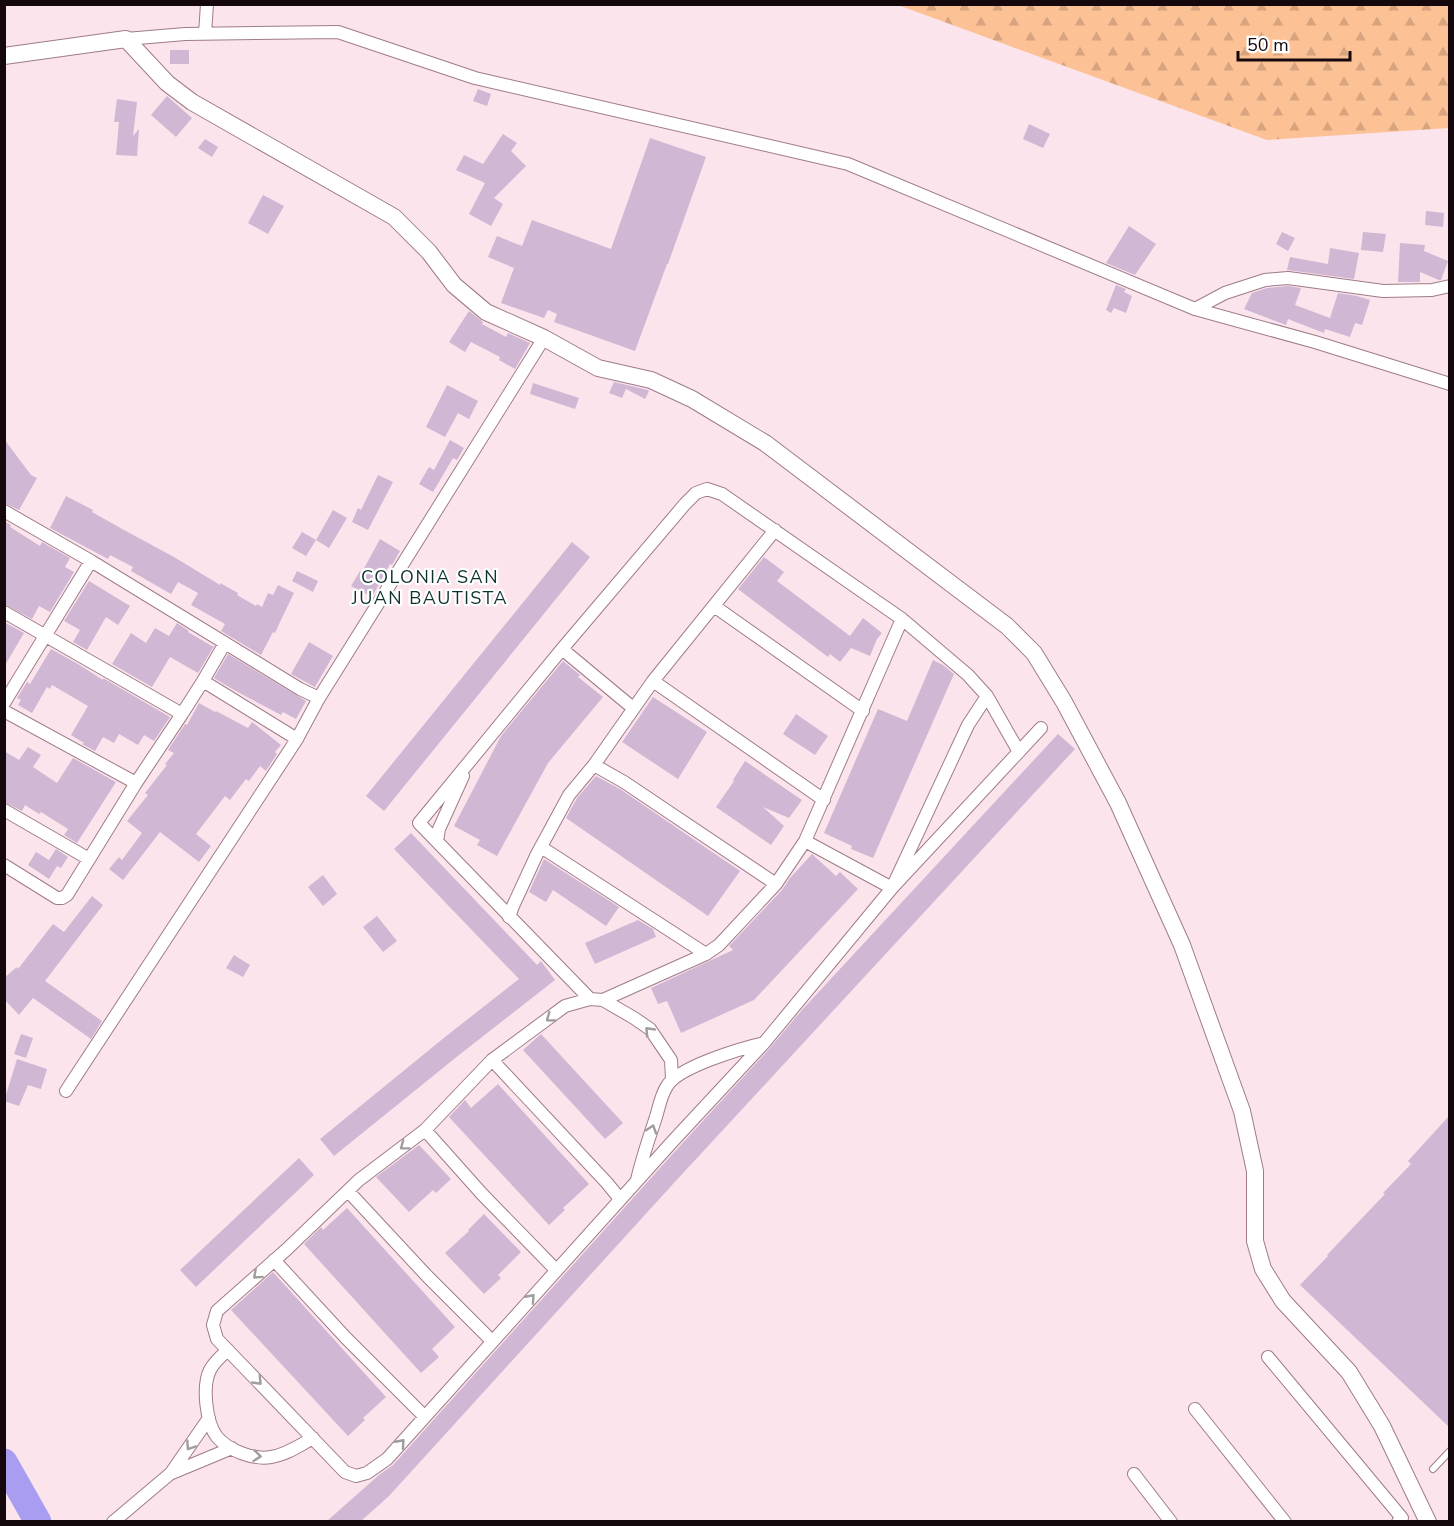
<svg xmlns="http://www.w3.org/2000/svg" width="1454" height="1526" font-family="'Nunito Sans',sans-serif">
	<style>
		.forest { fill: url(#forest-firs) }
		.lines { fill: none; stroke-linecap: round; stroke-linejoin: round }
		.river { stroke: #a99df1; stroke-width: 27 }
		.building { fill: #d0b7d4 }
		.lane-casing { stroke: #9f7b89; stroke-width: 8 }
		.street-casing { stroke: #9f7b89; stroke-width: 14 }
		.secondary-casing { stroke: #9f7b89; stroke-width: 18 }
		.lane { stroke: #fff; stroke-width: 6 }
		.street { stroke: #fff; stroke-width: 12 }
		.secondary { stroke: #fff; stroke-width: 16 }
		.oneway { stroke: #a19c9e }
		.labels { text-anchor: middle; stroke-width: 4.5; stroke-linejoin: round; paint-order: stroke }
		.neighbourhood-label { font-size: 18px; letter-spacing: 1.5px; fill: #0d3130; stroke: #fff }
	</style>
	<defs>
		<pattern id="forest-firs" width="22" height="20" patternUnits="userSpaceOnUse" patternTransform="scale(1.5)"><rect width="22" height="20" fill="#fcc195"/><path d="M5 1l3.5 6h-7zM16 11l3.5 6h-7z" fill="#d7a47f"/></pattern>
	</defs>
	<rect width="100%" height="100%" fill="#fce4ec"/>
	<path class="forest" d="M898,5H1449V128L1267,140Z"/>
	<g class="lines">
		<path class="river" d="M4,1462L38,1522"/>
	</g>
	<path class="building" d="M170,50H189V64H170Z
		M478,89L491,94L487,106L473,101Z
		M167,96L192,118L176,137L151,115Z
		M117,99L137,102L133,136L139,129L137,156L116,155L119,122H114Z
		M1029,124L1050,134L1043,148L1023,139Z
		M503,134L517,143L511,151L526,166L494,198L503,204L491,226L469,214L485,183L456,170L464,155L483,164Z
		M650,138L706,157L668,264H667L635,351L554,322L557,314L548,310L544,318L501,303L514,268L488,257L497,236L522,246L532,220L611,249Z
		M205,139L218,147L212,157L198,148Z
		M263,195L284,206L268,234L248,223Z
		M1426,211L1444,213L1443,227L1425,225Z
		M1129,226L1156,244L1135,275L1106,263Z
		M1282,232L1295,238L1288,251L1276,244Z
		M1363,232L1386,234L1383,252L1361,250Z
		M1400,243L1425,245L1424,251L1448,261L1441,280H1439L1420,272V282H1398Z
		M1330,248L1359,253L1354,279L1287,270L1290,257L1328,264Z
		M1116,285L1126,289L1124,292L1132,296L1126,313L1114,308L1111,313L1106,310Z
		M1288,286L1301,288L1295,305L1330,318L1338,293L1357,296L1370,300L1362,325L1355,323L1350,337L1325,329L1324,333L1288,319L1286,325L1244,309L1252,293L1267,288Z
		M469,311L483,322L482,324L506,337L508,333L530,343L515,369L499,360L500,357L471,342L465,352L449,342Z
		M614,382L648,390L649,391L645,399L626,389L622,398L609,393Z
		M533,383L579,398L575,409L530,394Z
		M447,385L478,401L469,419L458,413L445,437L426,427Z
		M4,439L31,475L37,478L19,510L4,503Z
		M450,440L464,448L457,460L453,458L433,492L419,484L429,467L434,470Z
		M378,475L393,482L368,530L352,522L358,508L361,510Z
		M66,496L93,510L92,512L124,530L174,557L220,585V583L238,593L237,595L256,606L257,604L262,607L268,593L273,595L278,585L294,593L280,622L275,633L273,632L261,655L221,631L225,624L191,605L198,593L178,582L171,594L131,571L133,567L110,555L108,559L50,528Z
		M333,510L347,518L329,548L316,540Z
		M4,521L11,525L10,527L40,546L42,542L70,558L65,567L74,572L50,612L39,606L32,619L4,604Z
		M302,532L316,540L306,556L292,548Z
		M380,539L400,551L392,565L390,564L372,597L351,586L360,571L362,572Z
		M572,542L590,557L384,811L366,796Z
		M764,557L784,572L777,581L850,636L863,618L882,633L877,639L870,656L851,648L840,662L830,654L828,657L738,589Z
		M297,571L318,581L313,592L292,581Z
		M89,581L130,606L118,625L106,617L87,650L73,642L80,630L64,621Z
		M4,622L24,633L4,667Z
		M177,623L189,631L188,632L212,646H214L198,673L170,657L152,687L112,664L131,633L146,643L155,628L169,636Z
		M309,642L333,656L315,687L291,674Z
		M51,649L78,664L103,680V678L170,717L154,741L144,735L138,745L119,734L114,743L103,737L95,751L82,744L84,743L71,735L88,706L52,685L50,689L47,687L32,713L18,705L21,700L17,698L27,682L30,684Z
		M228,654L306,701L296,719L283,712L281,715L234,690L214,678Z
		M933,660L943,665L954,674L873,858L851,849L852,846L824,833L878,709L907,721Z
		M563,661L580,675L578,677L603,697L548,763L497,856L477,845L480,840L454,826L501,736Z
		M653,697L707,732L678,779L622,742Z
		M199,703L215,712L216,711L248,728L252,722L281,745L275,752L277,754L266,771L260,766L249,781L246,779L230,800L225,796L196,834L211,846L199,862L160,832L123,880L109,869L119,857L122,860L142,833L127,821L148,795L145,793L167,765L165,764L174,753L168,750L185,724L187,725Z
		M796,714L828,736L815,755L783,734Z
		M1058,734L1075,749L673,1184L389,1496L361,1521H327L379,1475L393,1465L678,1148L770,1048L801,1011Z
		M28,747L41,755L33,767L57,783L73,758L116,782L77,843L64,835L68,829L41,812L39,814L25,805L22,811L4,802V751L19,760Z
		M745,761L802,800L789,818L763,807L784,826L771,845L716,807L734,781L733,780Z
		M596,776L620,789L740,871L708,916L566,818L577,798Z
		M411,833L537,965L541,961L555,980L459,1055L334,1156L320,1139L445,1037L519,979L394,849Z
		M56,849L68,857L61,868L57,866L49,879L28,865L36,852L49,860Z
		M812,854L836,876L840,872L858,889L754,1000L681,1033L667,1001L658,1004L651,988L733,950L729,946L782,890L790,878Z
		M544,859L619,907L606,926L553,890L546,902L529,892Z
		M323,875L337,894L323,906L308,887Z
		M92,896L103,905L45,981L102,1021L91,1039L33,998L19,1015L4,999V978L17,967L18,969L53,924L64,932Z
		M377,916L397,941L383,952L363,927Z
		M638,920L653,929L656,937L595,964L585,943Z
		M234,955L250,965L243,977L226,968Z
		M21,1034L33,1038L26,1058L14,1054Z
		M541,1034L623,1123L605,1139L523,1050Z
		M17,1059L47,1069L41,1089L28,1085L19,1106L4,1101Z
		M498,1084L589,1184L563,1208L565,1210L549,1225L449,1117L465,1100L471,1108Z
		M1449,1116V1427L1300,1285L1328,1256L1327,1255L1385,1194L1383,1193L1411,1164L1408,1161Z
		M419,1145L451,1179L436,1193L433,1190L409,1212L376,1177Z
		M299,1158L314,1175L196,1287L180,1270Z
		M347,1208L455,1327L432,1349L439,1357L421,1373L304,1244L321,1227L323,1230Z
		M484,1214L521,1252L498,1275L501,1278L484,1294L445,1253L469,1231L468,1230Z
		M273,1272L386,1397L363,1418L365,1420L348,1436L231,1310Z"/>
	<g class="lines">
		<g class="lane-casing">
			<path id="lane" d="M1433,1469L1450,1451"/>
		</g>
		<g class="street-casing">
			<path id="street" d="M205,34L207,4
				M126,39L185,34L338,32L475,78L848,164L1195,309L1315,342L1450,384
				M1195,309L1225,293L1265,280L1288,278L1383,291L1432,290L1450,286
				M4,511L91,561L300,689L319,698
				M714,606L863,711
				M4,612L182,714L203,681L297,739
				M562,649L633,708
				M203,681L225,643
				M653,681L824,800
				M4,703L91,561
				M4,711L136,783
				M594,765L624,782L776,884
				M4,810L89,859
				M437,841L439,829L463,776
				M805,841L892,888L968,725L987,696
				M541,847L706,954
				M4,865L57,898H62L67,895L136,783L182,714
				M509,917L513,906L537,854L569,795L594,765L653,681L775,530
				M590,999L419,823L562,649L685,504L696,493L707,489L722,494L902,619L968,675L987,696L1019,752
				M603,1000L706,954L719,945L776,884L805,841L902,619
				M492,1060L607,1183L620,1199
				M672,1079L671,1060L650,1029L634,1018L603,1000L590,999L565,1006L492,1060L425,1130L359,1180L286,1250L217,1311L213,1325L217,1339L345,1472L356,1476L367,1473L387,1459L672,1142L764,1043L892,888L1041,728
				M66,1091L297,739L319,698L544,338
				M425,1130L482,1194L556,1270
				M637,1180C642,1158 649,1138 656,1117C659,1107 661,1095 667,1086C678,1067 742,1048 764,1043
				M348,1191L427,1276L492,1341
				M274,1260L346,1338L425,1417
				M228,1350C221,1356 214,1362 210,1370C202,1386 206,1423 217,1437C229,1451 254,1460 271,1457C286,1455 300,1445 313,1438
				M1268,1357L1402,1518L1398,1522
				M1195,1409L1285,1522
				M172,1473L232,1448
				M1134,1474L1171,1522
				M113,1522L171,1473L209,1418"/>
		</g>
		<g class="secondary-casing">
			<path id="secondary" d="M4,56L126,39L167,83L192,102L394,217L429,252L454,285L486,312L544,338L598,368L651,380L692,399L765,443L1007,626L1034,653L1064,702L1118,803L1182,945L1242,1111L1255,1171V1241L1263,1269L1283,1301L1349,1372L1382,1426L1428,1522"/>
		</g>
		<use href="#lane" class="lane"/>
		<use href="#street" class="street"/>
		<use href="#secondary" class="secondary"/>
	</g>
	<defs><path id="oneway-chevron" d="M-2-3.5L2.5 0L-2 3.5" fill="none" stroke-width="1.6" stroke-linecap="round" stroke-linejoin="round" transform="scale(1.5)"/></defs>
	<g class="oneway">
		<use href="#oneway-chevron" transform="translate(550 1018) rotate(144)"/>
		<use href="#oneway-chevron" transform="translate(649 1031) rotate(-134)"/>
		<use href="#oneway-chevron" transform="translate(652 1129) rotate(-72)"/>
		<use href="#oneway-chevron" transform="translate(404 1146) rotate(143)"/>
		<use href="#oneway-chevron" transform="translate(257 1275) rotate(138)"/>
		<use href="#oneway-chevron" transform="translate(531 1298) rotate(-48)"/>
		<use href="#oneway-chevron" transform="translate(258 1381) rotate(46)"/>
		<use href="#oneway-chevron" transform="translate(401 1443) rotate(-48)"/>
		<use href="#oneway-chevron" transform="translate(190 1446) rotate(124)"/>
		<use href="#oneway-chevron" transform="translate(257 1456) rotate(6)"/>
	</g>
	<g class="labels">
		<g class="neighbourhood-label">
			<text x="430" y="583">COLONIA SAN<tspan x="430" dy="21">JUAN BAUTISTA</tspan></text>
		</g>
	</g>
	<rect width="1454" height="1526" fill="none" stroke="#15080d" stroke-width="12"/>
	<path d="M1238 51v9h112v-9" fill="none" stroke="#15080d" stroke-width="3"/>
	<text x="1247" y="51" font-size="18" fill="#15080d" stroke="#ffffff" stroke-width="4.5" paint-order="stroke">50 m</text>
</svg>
